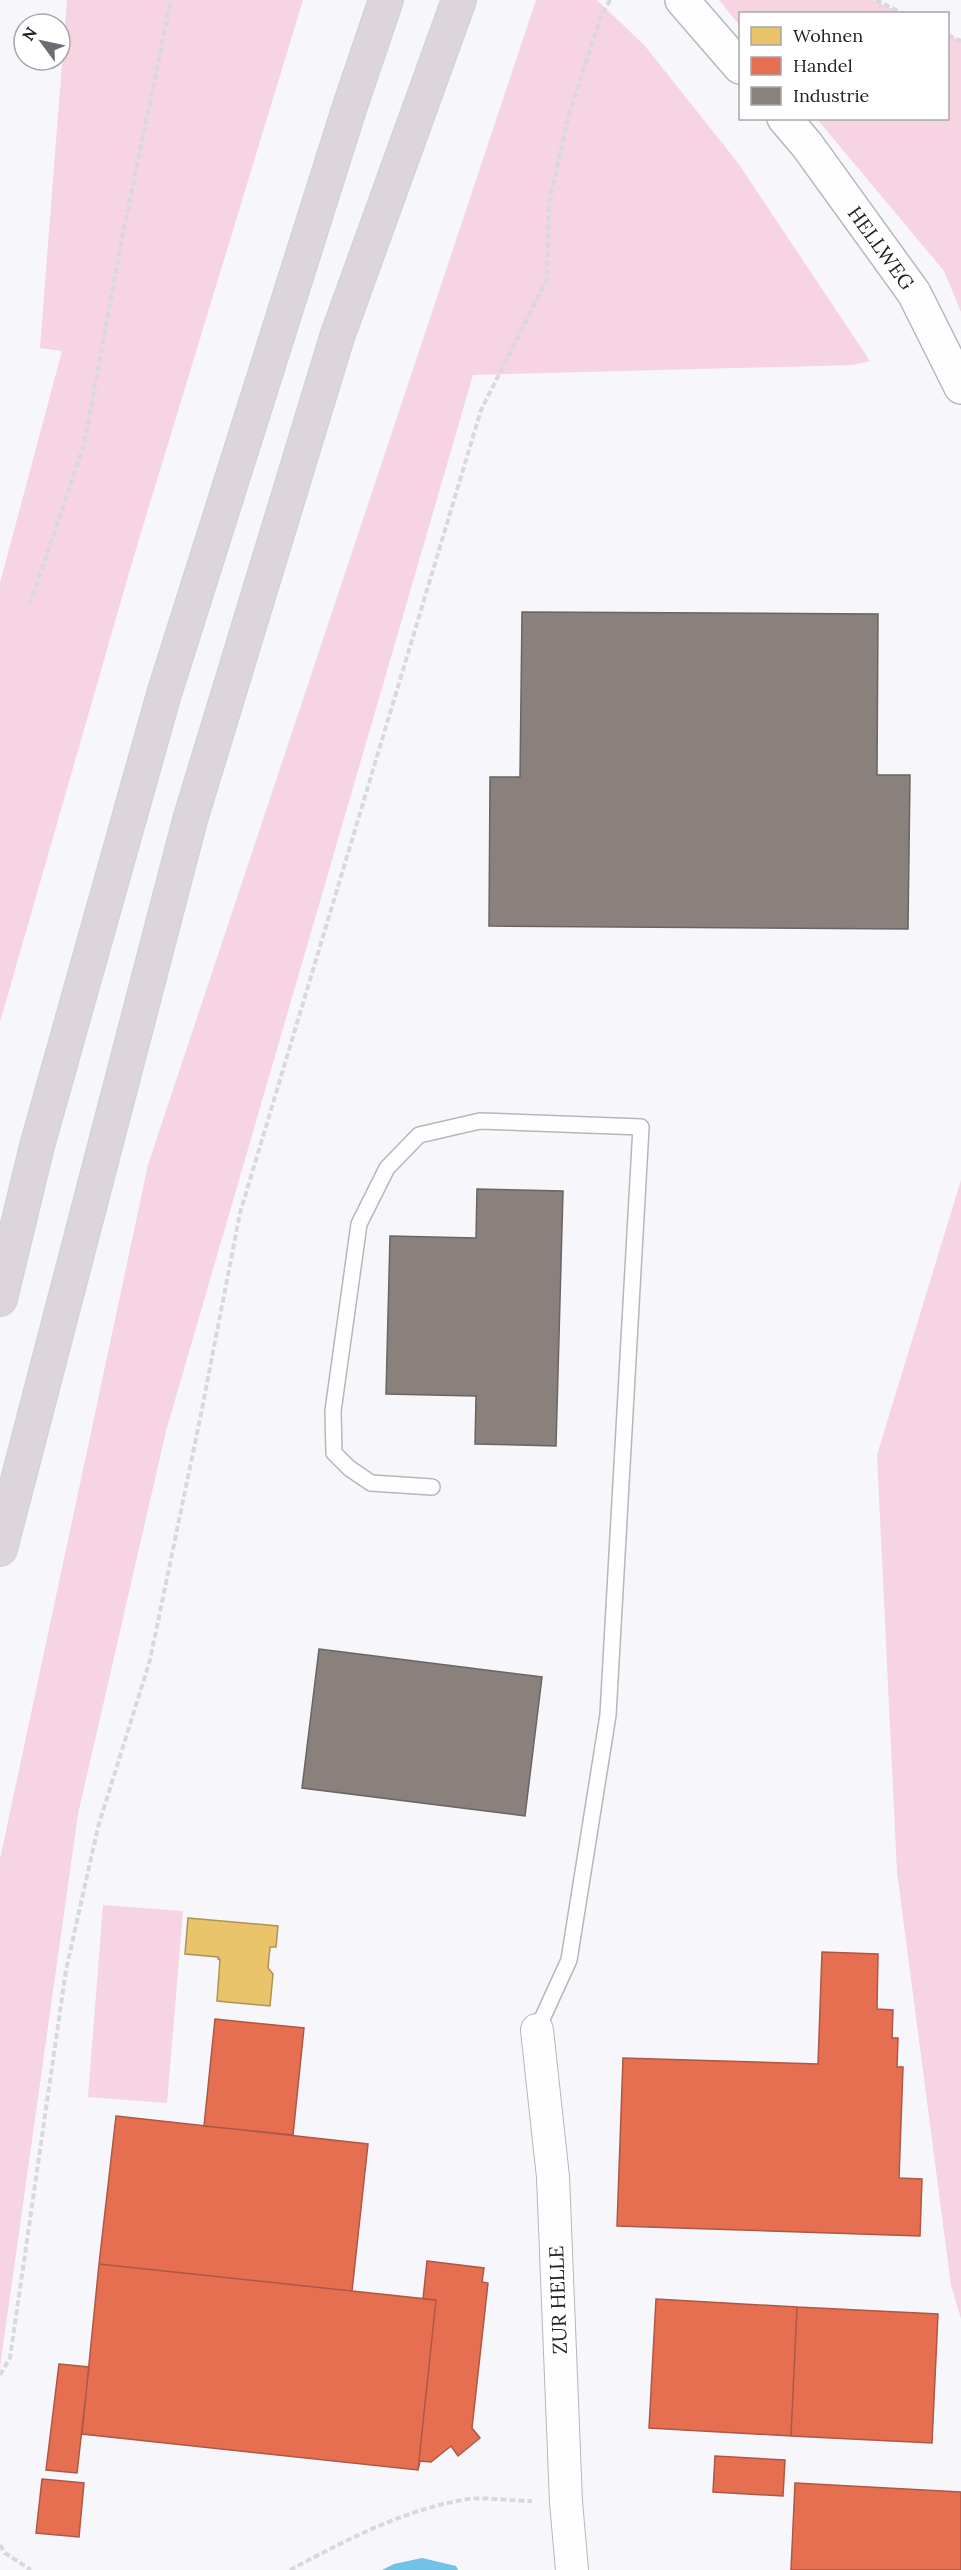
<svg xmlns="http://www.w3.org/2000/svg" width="961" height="2570" font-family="Lora,serif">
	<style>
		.green { fill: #f6d4e1 }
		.water { fill: #72c2e7 }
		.homes { fill: #e9c46a; stroke: #ae9356; stroke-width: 1.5 }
		.shops { fill: #e76f51; stroke: #ac5845; stroke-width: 1.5 }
		.industry { fill: #8a817c; stroke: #6b6463; stroke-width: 1.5 }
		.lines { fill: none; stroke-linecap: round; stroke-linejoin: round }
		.service-casing { stroke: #b7b6bb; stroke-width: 18 }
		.minor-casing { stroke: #b7b6bb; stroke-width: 34 }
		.tertiary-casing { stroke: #b7b6bb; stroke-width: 36 }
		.motorway-casing { stroke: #d4d4d7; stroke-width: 36 }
		.path { stroke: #d9d9db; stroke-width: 4; stroke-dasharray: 6 3; stroke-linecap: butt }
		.service { stroke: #fefefe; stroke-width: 15 }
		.minor { stroke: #fefefe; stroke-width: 32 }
		.tertiary { stroke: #fefefe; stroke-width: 33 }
		.motorway { stroke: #dcd5dc; stroke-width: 33 }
		.labels { text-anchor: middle; stroke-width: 6; stroke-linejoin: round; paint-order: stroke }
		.street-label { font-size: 20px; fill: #232128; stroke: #fff }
	</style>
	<rect width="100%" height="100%" fill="#f7f6fb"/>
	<path class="green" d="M67,0H303L133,559L0,1022V583L62,351L40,348Z
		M536,0H597L645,46L738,163L870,361L853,365L473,375L166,1431L78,1814L0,2367V1859L148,1165Z
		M719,0H873L901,13L740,14V26Z
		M948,35L961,41V312L944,271L817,119L948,118Z
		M961,1180V2319L951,2285L897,1872L877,1455Z
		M103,1905L183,1911L167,2103L88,2097Z"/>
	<path class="water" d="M422,2558L456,2566L458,2570H382L394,2564Z"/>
	<path class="homes" d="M188,1918L278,1926L276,1947H270L268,1968L273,1974L270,2006L217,2001L220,1959H218V1957L185,1954Z"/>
	<path class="shops" d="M822,1952L878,1954L877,2009L893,2010L892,2038H898L897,2067H903L899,2178L922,2179L920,2236L617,2226L623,2058L818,2064Z
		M215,2019L304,2028L293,2135L204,2126Z
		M116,2116L368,2144L352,2291L99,2264Z
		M427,2261L484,2268L482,2282L488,2283L472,2428L480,2438L458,2456L451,2446L431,2462L420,2461L418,2470L436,2300L423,2299Z
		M99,2264L436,2300L418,2470L82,2434Z
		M656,2299L797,2307L791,2436L649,2428Z
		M797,2307L938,2314L932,2443L791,2436Z
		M59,2364L89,2367L77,2473L46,2470Z
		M715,2456L785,2460L783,2496L713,2492Z
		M42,2479L84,2483L79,2537L36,2533Z
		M795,2483L961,2492V2570H791Z"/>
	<path class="industry" d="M522,612L878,614L877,775H910L908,929L489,926L490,777H520Z
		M477,1189L563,1191L556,1446L475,1444L476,1396L386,1394L390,1236L476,1238Z
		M319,1649L542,1677L525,1816L302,1788Z"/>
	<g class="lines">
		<g class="service-casing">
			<path id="service" d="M432,1487L371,1483L349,1468L334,1453L333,1411L359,1224L387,1168L419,1135L480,1121L641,1127L608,1715L569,1960L537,2030"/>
		</g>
		<g class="minor-casing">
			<path id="minor" d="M537,2030L553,2177L566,2502L572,2570"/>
		</g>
		<g class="tertiary-casing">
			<path id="tertiary" d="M682,0L740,67
				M784,118L807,145L914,293L961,387"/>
		</g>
		<g class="motorway-casing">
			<path id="motorway" d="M0,1299L37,1146L164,694L350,106L386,0
				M0,1549L190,820L337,337L459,0"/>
		</g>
		<path class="path" d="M876,0L904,14
			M948,35L961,41
			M30,604L84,445L122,238L171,0
			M0,2375L10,2358L66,1970L98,1827L150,1660L200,1419L240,1213L481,410L547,279L549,203L568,118L601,16L610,0
			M0,2545L5,2553L31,2570
			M290,2570C346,2540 405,2509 468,2499C489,2497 512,2501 532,2501"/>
		<use href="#service" class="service"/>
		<use href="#minor" class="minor"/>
		<use href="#tertiary" class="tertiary"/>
		<use href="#motorway" class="motorway"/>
	</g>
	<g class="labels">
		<g class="street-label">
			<text transform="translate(881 248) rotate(54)" y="7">HELLWEG</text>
			<text transform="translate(558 2300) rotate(-92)" y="7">ZUR HELLE</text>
		</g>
	</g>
	<rect x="739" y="12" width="210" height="108" fill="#ffffff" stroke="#a7a6a9" stroke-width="1.5"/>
	<rect x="751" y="27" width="30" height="18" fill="#e9c46a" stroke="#a7a6a9" stroke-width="1.5"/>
	<text x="793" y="42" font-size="18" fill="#232128">Wohnen</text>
	<rect x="751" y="57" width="30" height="18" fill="#e76f51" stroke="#a7a6a9" stroke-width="1.5"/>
	<text x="793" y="72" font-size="18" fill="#232128">Handel</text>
	<rect x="751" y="87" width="30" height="18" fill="#8a817c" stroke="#a7a6a9" stroke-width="1.5"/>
	<text x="793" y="102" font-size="18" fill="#232128">Industrie</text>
	<g transform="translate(42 42) rotate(303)"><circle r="28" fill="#ffffff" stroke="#a7a6a9" stroke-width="1.5"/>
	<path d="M0-4.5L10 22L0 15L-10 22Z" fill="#6d6c72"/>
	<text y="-9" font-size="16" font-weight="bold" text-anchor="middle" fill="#232128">N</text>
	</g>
</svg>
